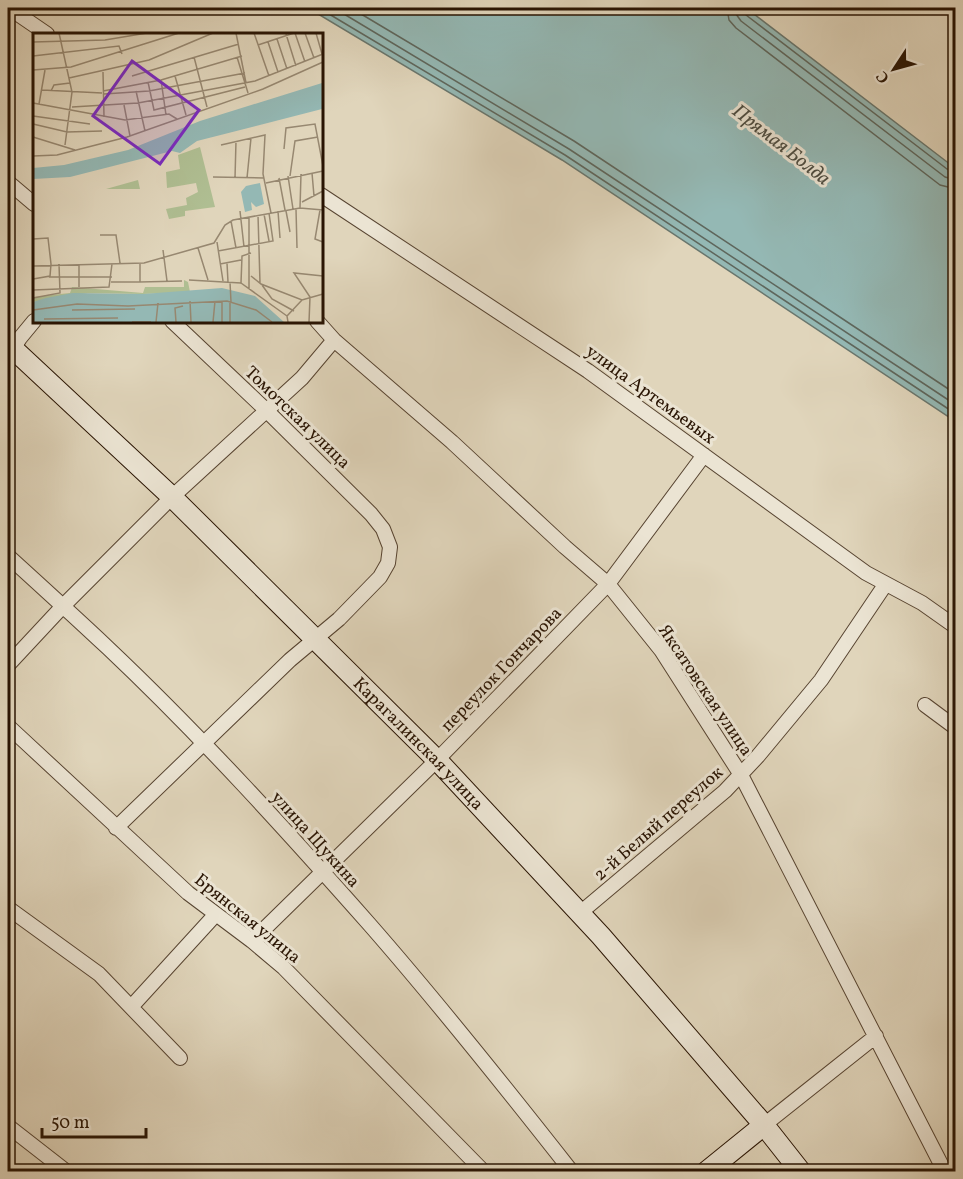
<svg xmlns="http://www.w3.org/2000/svg" width="963" height="1179" font-family="Vollkorn,serif">
	<style>
		.water { fill: #94b8b4; stroke: #69766d; stroke-width: 1.5 }
		.lines { fill: none; stroke-linecap: round; stroke-linejoin: round }
		.shore { stroke: #5e665c; stroke-width: 1.5 }
		.street-casing { stroke: #574431; stroke-width: 16 }
		.secondary-casing { stroke: #291403; stroke-width: 22 }
		.street { stroke: #ebe4d3; stroke-width: 14 }
		.secondary { stroke: #ebe4d3; stroke-width: 20 }
		.labels { text-anchor: middle; stroke-width: 6; stroke-linejoin: round; paint-order: stroke }
		.street-label { font-size: 18px; fill: #291403; stroke: #ebe4d3 }
		.water-label { font-size: 20px; font-style: italic; fill: #4e4d41; stroke: #ebe4d3 }
		.inset-road { fill: none; stroke: #978871; stroke-width: 1.5 }
		.view { fill: #7b2cbf; fill-opacity: 0.15; stroke: #7b2cbf; stroke-width: 3 }
		.inset-edge { fill: none; stroke: #291403; stroke-width: 3 }
	</style>
	<rect width="100%" height="100%" fill="#e0d5bb"/>
	<filter id="stains"><feTurbulence type="fractalNoise" baseFrequency=".00333" numOctaves="4"/><feColorMatrix values="0 0 0 0 .2 0 0 0 0 .09 0 0 0 0 .02 0 0 0 .5 -.17"/></filter>
	<radialGradient id="worn" r=".72"><stop offset=".6" stop-color="#630" stop-opacity="0"/><stop offset="1" stop-color="#630" stop-opacity=".3"/></radialGradient>
	<path class="water" d="M308,8H746L955,168V421L562,160Z"/>
	<g class="lines">
		<path class="shore" d="M319,8L565,155L956,414
			M334,8L569,149L956,405
			M351,8L574,141L956,394
			M727,8L729,20L736,28L940,185L956,189
			M736,8V14L741,21L945,177L956,180
			M743,8L746,15L947,169L956,173"/>
		<g class="street-casing">
			<path id="street" d="M9,8L47,34
				M8,182L34,204
				M321,195L588,371L866,573L922,603L956,627
				M317,321L334,340L452,442L565,547L608,584L661,650L741,775L945,1172
				M8,358L20,338L34,321
				M8,556C41,586 75,617 108,648C200,735 287,831 370,925C440,1005 506,1088 572,1172
				M8,665L63,606L172,497L302,378L334,340
				M925,705L956,728
				M8,726L188,893L252,941L284,968L484,1172
				M116,828L290,660L339,619L380,577L388,563L390,547L383,529L371,514L267,411L172,321
				M8,908L99,974L180,1058
				M580,913L725,791L758,756L821,680L885,585
				M252,941L437,760L608,584L704,455
				M132,1006L216,914
				M764,1125L876,1036
				M8,1126L67,1172"/>
		</g>
		<g class="secondary-casing">
			<g id="secondary">
				<path id="s1" d="M8,344L172,497L437,760L601,936L764,1125L801,1172"/>
				<path d="M706,1172L764,1125"/>
			</g>
		</g>
		<use href="#street" class="street"/>
		<use href="#secondary" class="secondary"/>
	</g>
	<g class="labels">
		<g class="street-label">
			<text transform="translate(651 394) rotate(36)" y="6">улица Артемьевых</text>
			<text transform="translate(298 417) rotate(44)" y="6">Томотская улица</text>
			<text transform="translate(501 669) rotate(-46)" y="6">переулок Гончарова</text>
			<text transform="translate(706 690) rotate(56)" y="6">Яксатовская улица</text>
			<text dy="6" stroke="none"><textPath href="#s1" startOffset="573">Карагалинская улица</textPath></text>
			<text transform="translate(658 823) rotate(-41)" y="6">2-й Белый переулок</text>
			<text transform="translate(316 839) rotate(48)" y="6">улица Щукина</text>
			<text transform="translate(248 918) rotate(39)" y="6">Брянская улица</text>
		</g>
		<g class="water-label">
			<text transform="translate(782 144) rotate(38)" y="7">Прямая Болда</text>
		</g>
	</g>
	<g transform="translate(33 33)">
		<rect width="290" height="290" fill="#e0d5bb"/>
		<path d="M167,114L182,174L152,178V183L136,186L133,176L154,172L153,165L165,159L163,150L134,155L133,139L147,136L145,122ZM105,147L107,156H73ZM151,247L155,249L157,259L110,261L55,260L0,269V264L37,260L39,254L110,260L112,254H151Z" fill="#afbe92"/>
		<path d="M289,50V76L164,108L147,120L139,118L37,144L0,146V135L31,132L95,117L167,88ZM227,150L231,171L223,174L218,169L219,177L212,179L208,159L213,153ZM189,255L222,263L251,289H0V269L13,265L40,260L110,261Z" fill="#94b8b4"/>
		<path class="inset-road" d="M26,0L39,59L32,112M203,0L213,50M221,0L236,43M262,0L272,29M272,0L281,25M283,0L289,21M253,1L263,33M244,6L254,36M0,9L72,7L114,0M235,9L245,39M225,12L261,0M0,23L86,13L89,21M161,24L174,74M204,24L215,60M0,37L38,34L146,0M70,39L71,84M99,43L206,11M142,43L153,82M36,45L116,27L180,0M128,47L133,82M115,49L121,77L212,54M9,57L69,60M18,58L21,52L37,50M70,58L128,47L209,23M103,58L112,98M71,61L116,58L212,40M0,70L92,87L136,81L144,86M6,71L12,37M91,72L97,103M39,74L105,70L222,48L290,21M0,83L57,91M0,91L34,99L69,98M0,104L42,117M188,112L232,102L230,141L238,180M251,116L253,95L282,91L290,133M0,123L24,122L94,104L230,56L290,29M279,140L281,163M255,143L260,176M257,143L262,108L285,104M180,144L231,145M202,145L203,108M214,145L218,105M246,145L252,177M233,150L290,138M269,169L290,158M267,175L268,141M263,176L264,215M287,177L282,206L290,209M207,178L211,214M245,178L247,205M253,178L257,199M231,181L236,208M225,182L227,250M216,184V256M198,188L203,215M67,202H83L87,230M0,206L15,205L18,231M184,209L190,248M165,215L175,247M130,217L134,248M185,218L240,208L236,180M194,230L195,249M107,231V249L149,248M187,231L208,227M46,232V254M0,233L111,230L181,210L192,192L200,187L267,175L290,177M218,243L228,251L269,267L290,261M16,244H79M0,246L17,243L18,231M156,247L208,250M78,249H107M197,249L198,269M208,250L254,283M208,250L209,223L218,220M229,252L239,266L261,278M0,257L76,254L79,231M0,265L27,260L26,231M157,268L158,289M189,268V289M197,268V289M0,277L44,271L95,273L194,268L223,277L239,289M39,277L102,276M11,286L85,285M99,289H118M123,289L125,270M143,289L142,275L150,273M180,289L182,268M255,289L254,283L269,267M276,289L277,264L261,240L290,243"/>
		<path class="view" d="M99,28L166,77L127,131L60,83Z"/>
		<rect width="290" height="290" class="inset-edge"/>
	</g>
	<rect width="963" height="1179" fill="none" stroke="#e0d5bb" stroke-width="30"/>
	<rect x="9" y="9" width="945" height="1161" fill="none" stroke="#291403" stroke-width="3"/>
	<rect x="15" y="15" width="933" height="1149" fill="none" stroke="#291403" stroke-width="1.5"/>
	<g transform="translate(894 69) rotate(234)" stroke="#ebe4d3" stroke-width="4.5" paint-order="stroke">
	<path d="M0-4.5L10 22L0 15L-10 22Z" fill="#291403"/>
	<text y="-9" font-size="16" font-weight="bold" text-anchor="middle" fill="#291403">С</text>
	</g>
	<path d="M42 1128v9h104v-9" fill="none" stroke="#291403" stroke-width="3"/>
	<text x="51" y="1128" font-size="18" fill="#291403" stroke="#ebe4d3" stroke-width="4.5" paint-order="stroke">50 m</text>
	<rect width="100%" height="100%" filter="url(#stains)"/>
	<rect width="100%" height="100%" fill="url(#worn)"/>
</svg>
